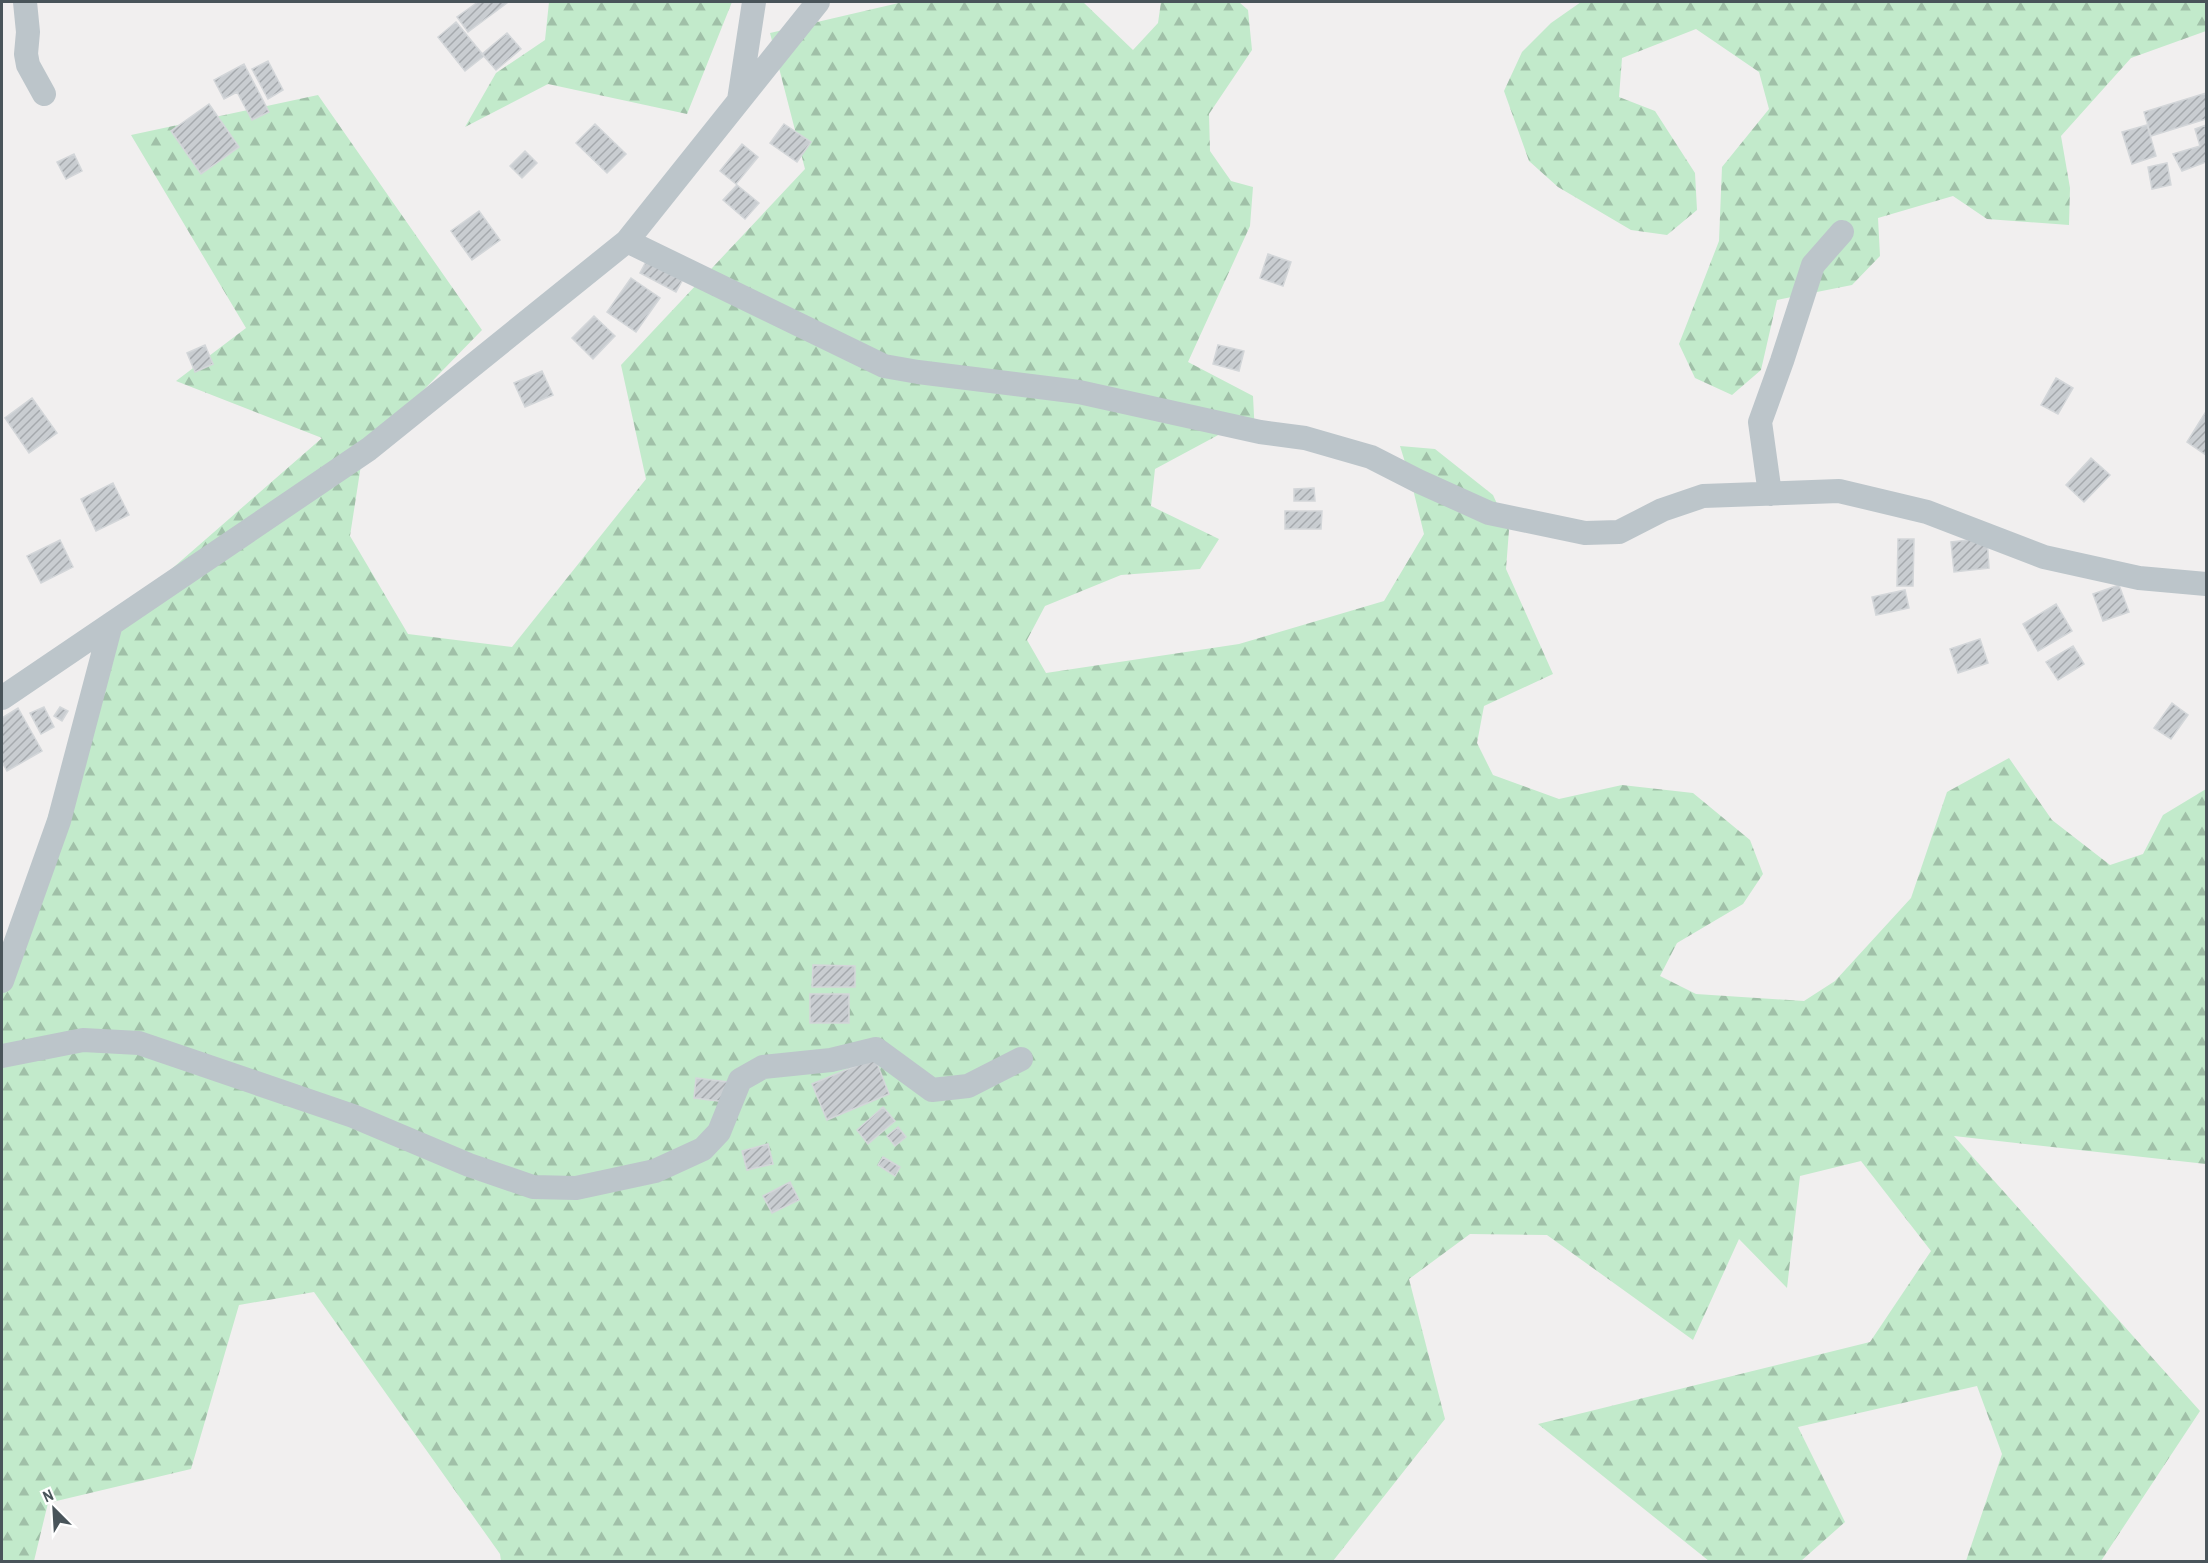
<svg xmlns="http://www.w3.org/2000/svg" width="2208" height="1563" font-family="'Archivo Narrow',sans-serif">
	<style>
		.forest { fill: url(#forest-firs) }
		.building { fill: url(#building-hatch); stroke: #d3d6d9; stroke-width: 1.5 }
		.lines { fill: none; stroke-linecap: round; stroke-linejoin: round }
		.minor { stroke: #bcc5ca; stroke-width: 24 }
	</style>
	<defs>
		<pattern id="forest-firs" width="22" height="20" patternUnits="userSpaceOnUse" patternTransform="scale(1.5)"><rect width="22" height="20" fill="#c2eacb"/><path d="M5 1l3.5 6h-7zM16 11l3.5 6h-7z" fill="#a0c0a8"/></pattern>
		<pattern id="building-hatch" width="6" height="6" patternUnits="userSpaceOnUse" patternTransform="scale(1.5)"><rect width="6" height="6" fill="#c9cdd1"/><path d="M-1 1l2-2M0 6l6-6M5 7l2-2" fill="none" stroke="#a5a9ad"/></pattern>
	</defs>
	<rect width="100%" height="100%" fill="#f1efef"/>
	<path class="forest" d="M549,2H732L687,114L548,84L465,127L496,73L545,40Z
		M903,2H1083L1133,50L1158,23L1161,2H1239L1248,10L1252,50L1209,114L1210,151L1231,181L1253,187L1250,226L1188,362L1253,396L1255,435L1222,433L1155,469L1151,506L1219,539L1200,569L1121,575L1045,606L1027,640L1046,673L1239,644L1384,601L1424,534L1412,485L1400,446L1435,449L1493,495L1509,530L1506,569L1553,674L1484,706L1477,743L1493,775L1559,799L1622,785L1693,793L1750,840L1763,874L1743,904L1677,943L1660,976L1696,994L1804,1001L1835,981L1911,898L1947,792L2009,758L2052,820L2110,865L2143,854L2163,815L2206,789V1164L1954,1136L2200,1411L2101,1561H1966L2002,1454L1977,1386L1798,1427L1845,1522L1801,1561H1709L1538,1424L1870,1342L1931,1251L1861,1161L1800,1176L1787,1288L1739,1239L1693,1340L1547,1235L1470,1234L1409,1279L1445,1419L1333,1561H501L500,1554L314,1292L239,1305L191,1469L48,1503L34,1561L2,1562V970L105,627L322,438L176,381L246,328L131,135L318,95L482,330L363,452L350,536L408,634L512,647L646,479L621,365L805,169L770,33Z
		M1581,2H2206V31L2131,58L2061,136L2070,188L2069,225L1987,219L1953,196L1878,218L1880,256L1852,285L1777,300L1761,370L1732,395L1695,378L1679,344L1719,241L1722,167L1769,109L1759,72L1696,29L1622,58L1619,97L1655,111L1695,173L1697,210L1667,235L1631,230L1558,187L1529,161L1504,91L1522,52L1551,23Z"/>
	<path class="building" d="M478,2H506L507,3L468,32L457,17Z
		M456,22L484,56L465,71L438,37Z
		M507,33L521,49L496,70L482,54Z
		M268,61L283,90L268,99L252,69Z
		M244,64L269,112L252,120L237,92L224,99L214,80Z
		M2206,93V119L2151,136L2144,112Z
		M209,104L239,147L201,174L171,131Z
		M595,124L626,154L607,173L576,143Z
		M784,124L811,142L797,162L770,143Z
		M2147,125L2156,156L2132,164L2122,132Z
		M2206,125V162L2182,171L2173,154L2200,146L2195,129Z
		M742,144L758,157L736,184L720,171Z
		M525,151L537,163L522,178L510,166Z
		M74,154L82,171L66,179L57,162Z
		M2167,163L2171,185L2152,189L2148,167Z
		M737,185L759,203L745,219L723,200Z
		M479,211L500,240L472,260L451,231Z
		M1268,254L1291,262L1283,286L1260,278Z
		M647,260L683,279L676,292L640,273Z
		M631,278L660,298L636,332L607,312Z
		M594,316L615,336L593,359L572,338Z
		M205,345L213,364L195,372L187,353Z
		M1218,345L1244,351L1239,371L1213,364Z
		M542,371L553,395L525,407L514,383Z
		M2056,378L2073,388L2058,414L2041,405Z
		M32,398L57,433L29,453L5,418Z
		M2205,413L2206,415V455L2187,442Z
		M2091,458L2110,475L2084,502L2066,485Z
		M113,483L129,515L96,531L81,499Z
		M1314,488L1315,501H1294V489Z
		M1285,511H1322L1321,529H1285Z
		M1987,538L1989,568L1954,572L1951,542Z
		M1898,539H1914L1913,586H1897Z
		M60,540L73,567L41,583L27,556Z
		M2119,585L2129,612L2103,621L2093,594Z
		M1905,590L1909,608L1876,615L1872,597Z
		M2056,604L2072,631L2038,651L2023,624Z
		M1980,639L1988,663L1958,673L1950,649Z
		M2073,646L2084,664L2058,680L2046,662Z
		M2172,703L2188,715L2171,739L2154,728Z
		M44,707L54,727L41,734L30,713Z
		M60,707L68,711L62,721L54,716Z
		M18,708L42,751L7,771L2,762V718Z
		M813,965L855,966V987H812Z
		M810,994H849V1023H810Z
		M875,1058L889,1094L827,1120L812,1084Z
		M696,1078L728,1082L726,1102L694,1098Z
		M883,1107L895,1121L868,1144L857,1130Z
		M898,1127L906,1137L895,1146L887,1136Z
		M768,1144L773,1164L747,1170L742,1151Z
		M883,1157L900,1167L895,1176L878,1165Z
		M790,1182L799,1200L772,1213L763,1196Z"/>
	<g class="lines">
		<path class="minor" d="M25,2L28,32L26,54L28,65L44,94
			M739,100L754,2
			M627,241L884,366L918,372L1079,392L1260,432L1305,438L1371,457L1418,481L1489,513L1585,533L1619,532L1662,510L1703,496L1839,491L1927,512L2044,557L2139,578L2206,584
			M1770,494L1760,422L1782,361L1813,265L1842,232
			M2,698L369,449L627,241L818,2
			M2,981L59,821L111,624
			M2,1056L83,1040L139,1043L353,1116L469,1165L533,1187L576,1188L655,1171L703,1149L719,1132L740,1080L763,1067L831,1060L876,1049L932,1090L968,1086L1021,1059"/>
	</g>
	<rect width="2208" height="1563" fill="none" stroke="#49545a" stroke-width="6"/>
	<g transform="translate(54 1509) rotate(336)" stroke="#ffffff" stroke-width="4.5" paint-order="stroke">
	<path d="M0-4.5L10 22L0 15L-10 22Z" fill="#49545a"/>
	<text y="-9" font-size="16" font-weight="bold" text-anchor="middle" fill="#49545a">N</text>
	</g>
</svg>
